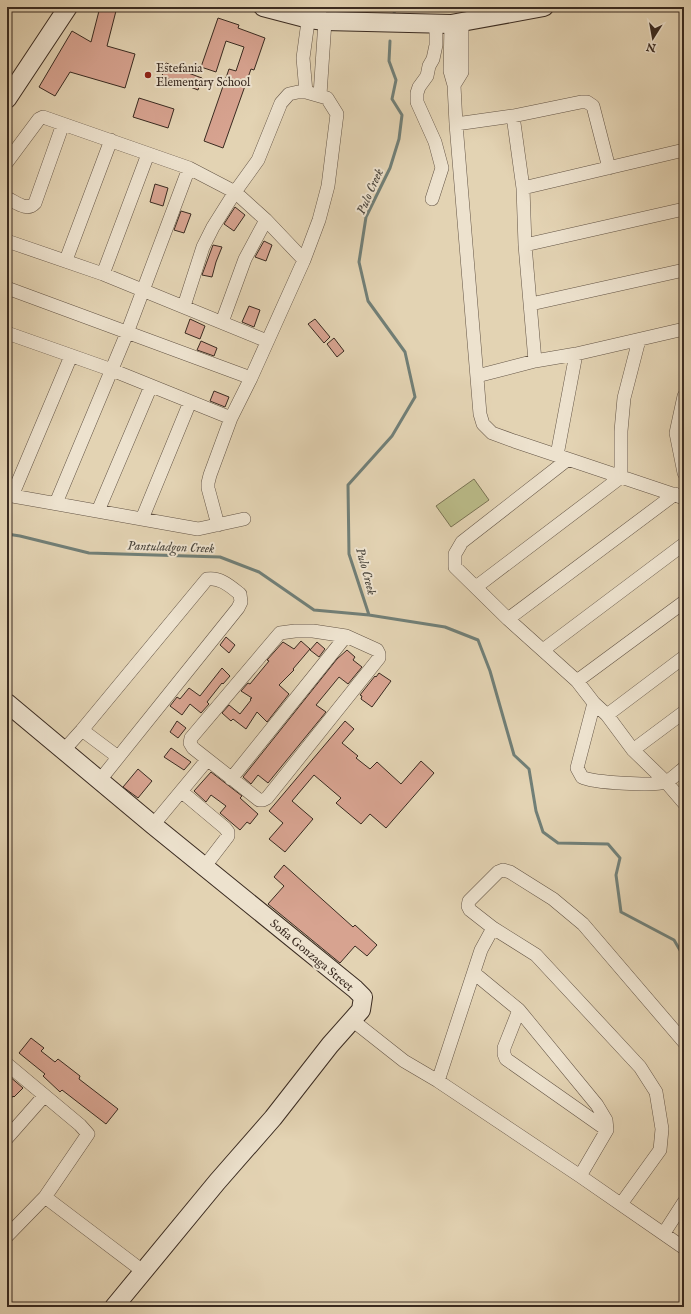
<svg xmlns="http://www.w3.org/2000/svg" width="691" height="1314" font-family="'IM FELL English',serif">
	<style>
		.green { fill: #babb88; stroke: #7a7354 }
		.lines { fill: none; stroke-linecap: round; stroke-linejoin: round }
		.stream { stroke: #717f77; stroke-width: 3 }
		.building { fill: #d7a390; stroke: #3a2b21 }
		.street-casing { stroke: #645546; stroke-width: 14 }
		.secondary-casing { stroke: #3a2b21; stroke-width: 20 }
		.street { stroke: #ede2ce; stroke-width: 13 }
		.secondary { stroke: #ede2ce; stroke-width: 18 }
		.poi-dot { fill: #8f2418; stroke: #ede2ce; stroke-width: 1.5 }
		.labels { text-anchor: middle; stroke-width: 4; stroke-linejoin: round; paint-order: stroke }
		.poi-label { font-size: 12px; fill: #3a2b21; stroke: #ede2ce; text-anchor: start }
		.street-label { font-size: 12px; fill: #3a2b21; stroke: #ede2ce }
		.water-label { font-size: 13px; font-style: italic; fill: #4c473e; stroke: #ede2ce }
	</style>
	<rect width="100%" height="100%" fill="#e3d3b3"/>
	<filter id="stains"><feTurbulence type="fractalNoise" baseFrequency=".005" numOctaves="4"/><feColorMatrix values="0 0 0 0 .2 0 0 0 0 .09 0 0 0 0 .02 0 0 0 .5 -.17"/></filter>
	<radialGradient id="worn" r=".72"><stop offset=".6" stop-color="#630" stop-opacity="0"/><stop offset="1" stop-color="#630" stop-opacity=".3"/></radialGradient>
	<path class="green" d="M474,479L489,500L451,527L436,506Z"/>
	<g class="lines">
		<path class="stream" d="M393,7L395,16
			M7,534L20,536L89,553L220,557L259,572L314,610L369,615L445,627L478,640L490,671L514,755L529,769L536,811L543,832L558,843L608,844L620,858L616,875L621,912L674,940L684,957
			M369,615L349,554L348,485L392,436L415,397L405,352L368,301L359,262L366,217L390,168L399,139L402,115L392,99L396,80L389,61L390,41"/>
	</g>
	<path class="building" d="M100,7H117L107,46L135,54L125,88L70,72L55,96L39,87L72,31L91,42Z
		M218,18L239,25L238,28L265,38L254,70L251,69L223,148L204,141L229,69L236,71L244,47L226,41L216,72L201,67Z
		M166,63L180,68V70L202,78L198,90L162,76Z
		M139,98L174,109L168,128L133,117Z
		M155,184L168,188L163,206L150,202Z
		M235,207L245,215L234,231L224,224Z
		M181,211L191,214L184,233L174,230Z
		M264,241L272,245L266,261L255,257Z
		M213,245L222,247L216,262L212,277L202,275Z
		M249,306L260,310L254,327L242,322Z
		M190,319L205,326L200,339L185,333Z
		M315,319L330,337L324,343L308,324Z
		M334,338L344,351L337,357L327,344Z
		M201,341L217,348L214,356L197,350Z
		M214,391L229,397L225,407L210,401Z
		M226,637L235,645L229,653L220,645Z
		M301,641L310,649L293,669L294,670L279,685L289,694L267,722L257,712L246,729L233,719L231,721L222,713L229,705L240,714L251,700L250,699L252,698L241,691L248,683L250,684L269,661L267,660L283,642L294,649Z
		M317,642L325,649L319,657L310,650Z
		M347,650L355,657L353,660L362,667L348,684L339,677L316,705L326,712L268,783L258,775L251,784L243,777L337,659Z
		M222,668L230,676L223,684L222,683L207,702L209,704L201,713L190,704L182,715L170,706L177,697L180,699L189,688L200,696Z
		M379,673L391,681L372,707L361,699L362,696L360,695L375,676L376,677Z
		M177,721L186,728L178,738L170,732Z
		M345,721L354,729L342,743L358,756L356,758L370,769L377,762L401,784L421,761L434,773L386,828L370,814L361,824L336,803L341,798L314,775L292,801L313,819L285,852L269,839L283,823L269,811Z
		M171,748L191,762L184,770L164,757Z
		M138,769L152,781L138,798L123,787Z
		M211,772L242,796L240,798L258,814L250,824L247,822L240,830L220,813L226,806L211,795L206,802L194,791Z
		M284,865L353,927L355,925L377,945L367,956L355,946L340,963L268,904L284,886L274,877Z
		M31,1038L44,1048L41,1051L55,1062L58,1059L80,1076L79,1079L118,1109L106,1124L62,1090L60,1092L43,1076L45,1074L19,1053Z
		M9,1076L23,1088L14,1097L13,1096L7,1104V1078Z"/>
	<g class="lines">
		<g class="street-casing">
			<path id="street" d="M451,24L450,71L454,85L456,124L480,414L483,424L492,433L514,441L684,498
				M454,85L462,72V22
				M306,92L303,58L310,7
				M320,95L325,21
				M513,116L523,188L525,245L535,361
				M456,124L513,116L581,102H587L593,106L609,168
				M7,162L39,119L43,117L63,124L189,168L235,192L266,220L304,260
				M523,188L684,150
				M7,198C16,202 27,212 35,203L63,124
				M432,199L442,168L435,142L417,102V93L419,87L427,76L429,66L433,59L436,45V24
				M7,241L103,274L267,341
				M525,245L684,209
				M66,260L111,140
				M103,274L148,154
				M7,288L251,378
				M531,304L684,270
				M184,306L203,247L213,227L235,192L258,160L281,103L289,94L298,92H306L327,98L337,114L328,186L319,220L304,260L251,378L231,418L210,475L208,483V488L218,525
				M222,322L245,259L266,220
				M7,333L112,370L231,418
				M477,376L535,361L576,354L684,329
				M684,396L676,433L684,473
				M557,455L576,354
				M567,460L462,542L455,554V567L508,619L577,681L594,703L607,715L633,750L666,782L684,803
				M7,495L198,529L244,519
				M12,496L71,356
				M56,503L127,333L189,168
				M98,511L151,386
				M142,519L190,402
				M476,587L621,477V431L624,398L639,340
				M508,619L675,494
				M295,631H313L346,636L377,650L379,654V658L267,798L263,800H259L193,748L190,743L191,738L280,633Z
				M543,650L684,544
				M577,681L684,602
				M594,703L577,768L582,777C593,783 655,786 666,782C672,779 679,772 684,768
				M607,715L684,657
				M64,750L82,730
				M633,750L684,712
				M231,779L346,636
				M100,780L238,608L241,602L240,594C230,586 220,577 207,579L82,730L118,757
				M182,792L225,828L228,832V836L205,866
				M153,825L207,760
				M493,928L536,955L640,1067L656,1092L662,1129L660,1150L621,1204
				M474,973L519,1010
				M352,1020L404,1061L438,1081L580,1176L684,1248
				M7,1064L80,1125L88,1134L45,1197L7,1236
				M438,1081L481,950L493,928L470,910L468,906L469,901L498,872L503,870L510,872L553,899L583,924L684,1042
				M7,1138L44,1096
				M580,1176L607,1130L606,1120L597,1105L519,1010L504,1048V1054L506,1059L607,1130
				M45,1197L144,1272
				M664,1233L684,1202"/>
		</g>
		<g class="secondary-casing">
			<path id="secondary" d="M263,7L309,19L325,21L451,24L544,7
				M7,99L68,7
				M7,703L153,825L355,989L363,997L361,1010L330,1045L273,1118L217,1182L114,1307"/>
		</g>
		<use href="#street" class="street"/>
		<use href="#secondary" class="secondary"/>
	</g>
	<circle class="poi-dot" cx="148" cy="75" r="4"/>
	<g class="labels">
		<g class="poi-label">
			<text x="156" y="72">Estefania<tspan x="156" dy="14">Elementary School</tspan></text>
		</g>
		<g class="street-label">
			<text transform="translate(312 955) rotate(40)" y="4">Sofia Gonzaga Street</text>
		</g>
		<g class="water-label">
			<text transform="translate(369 191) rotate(-66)" y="5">Pulo Creek</text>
			<text transform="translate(171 546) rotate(2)" y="5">Pantuladgon Creek</text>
			<text transform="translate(367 571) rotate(75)" y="5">Pulo Creek</text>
		</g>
	</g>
	<rect width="691" height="1314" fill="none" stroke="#e3d3b3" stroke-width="24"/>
	<rect x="8" y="8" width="675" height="1298" fill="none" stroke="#3a2b21" stroke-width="2"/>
	<rect x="12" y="12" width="667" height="1290" fill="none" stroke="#3a2b21"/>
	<g transform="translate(653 38) rotate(191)" stroke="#ede2ce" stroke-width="3" paint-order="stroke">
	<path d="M0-3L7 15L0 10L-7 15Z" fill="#3a2b21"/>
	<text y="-6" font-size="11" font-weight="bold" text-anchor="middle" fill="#3a2b21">N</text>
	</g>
	<rect width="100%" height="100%" filter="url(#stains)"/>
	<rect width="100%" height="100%" fill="url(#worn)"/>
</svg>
